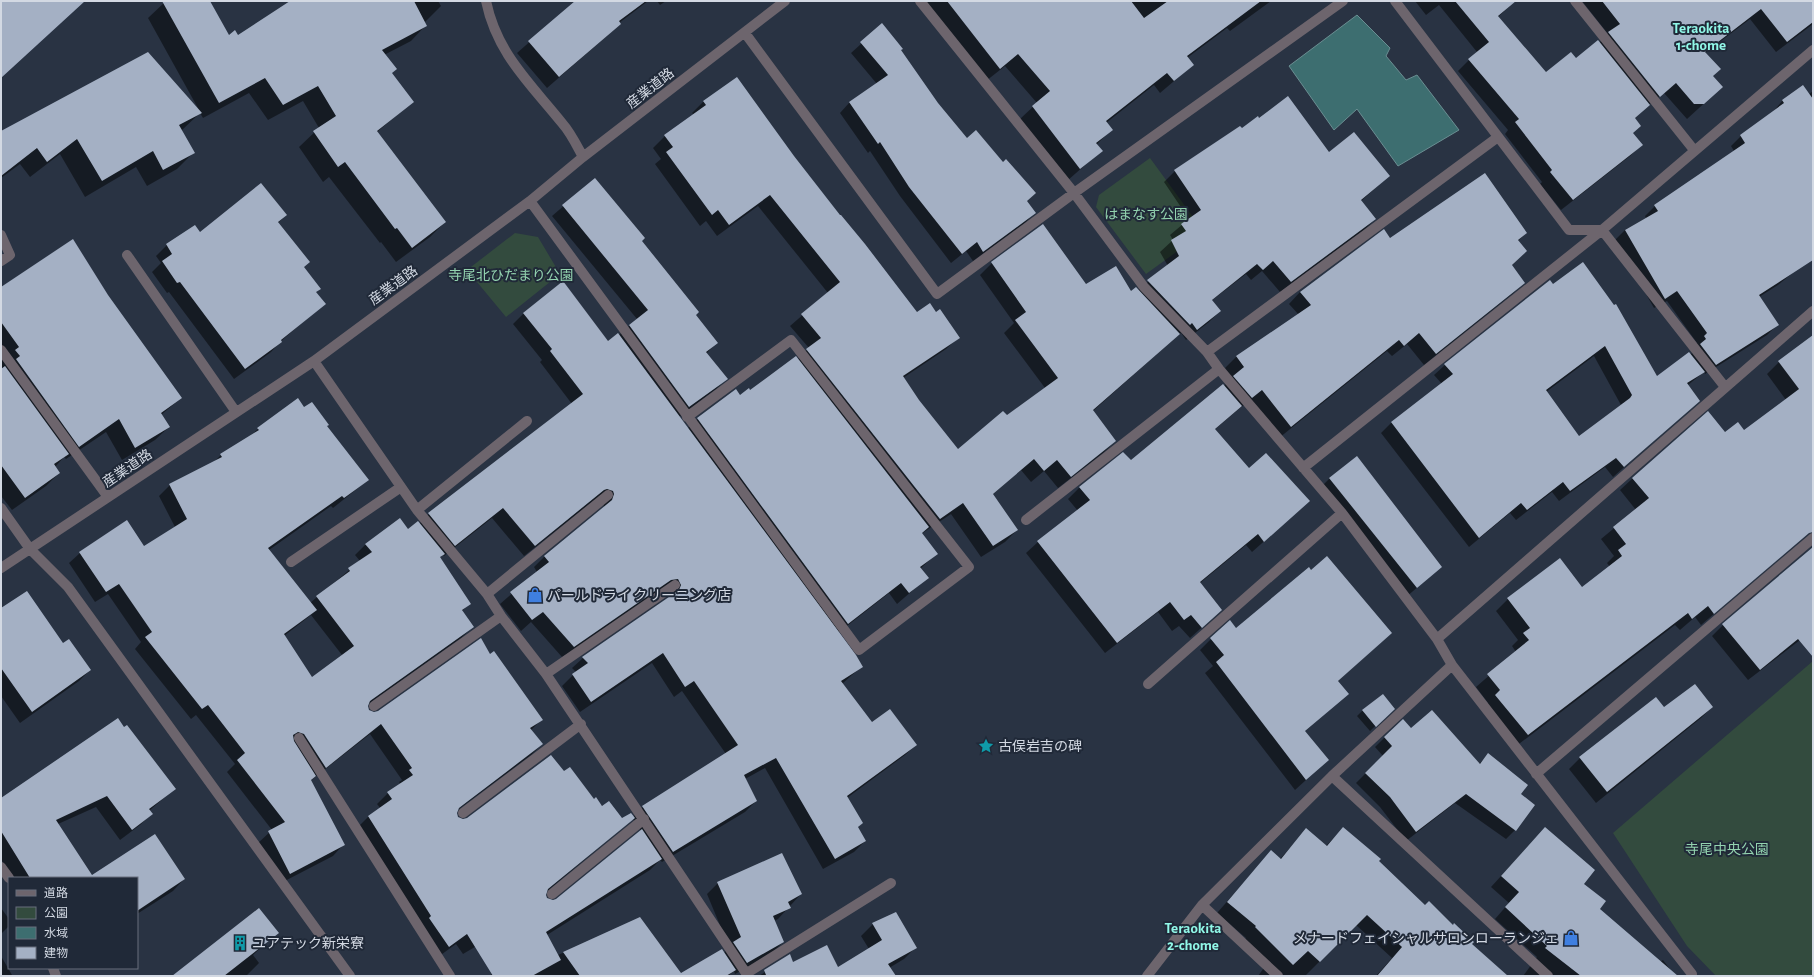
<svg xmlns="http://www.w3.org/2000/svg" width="1814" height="977" font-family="'Alegreya Sans','Noto Sans JP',sans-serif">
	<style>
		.green { fill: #334b3e }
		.water { fill: #3d6e70; stroke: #6a8e92 }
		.shadow { fill: #0007; fill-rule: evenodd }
		.building { fill: #a4b0c4; fill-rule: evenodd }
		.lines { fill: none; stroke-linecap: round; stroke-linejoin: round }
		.minor { stroke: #6d656d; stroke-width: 10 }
		.labels { text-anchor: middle; stroke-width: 4; stroke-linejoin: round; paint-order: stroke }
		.street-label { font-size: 14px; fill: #d3d9e3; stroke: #202938 }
		.park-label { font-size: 14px; fill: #93d3af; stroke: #202938 }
		.poi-label { font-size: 14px; fill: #d3d9e3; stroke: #202938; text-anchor: start }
		.neighbourhood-label { font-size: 15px; font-weight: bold; fill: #91f8e8; stroke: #202938 }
	</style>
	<rect width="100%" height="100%" fill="#293343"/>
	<path class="green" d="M1150,158L1204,232L1146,274L1096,207L1099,195Z
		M515,233L538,237L560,274L506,317L467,270Z
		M1813,661V976H1716L1687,946L1613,833Z"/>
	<path class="water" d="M1357,15L1390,48L1386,56L1406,80L1417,75L1459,130L1398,166L1357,109L1334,130L1289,66Z"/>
	<path class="shadow" d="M166,1H200L228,36H238L291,1H438L441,6L424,23L426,25L411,41L384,55L391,74L412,102L377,132L445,222L430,237L396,262L381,242L380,243L329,177L323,182L299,147L319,128L303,101L268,120L249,93L203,118L200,113L181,131L193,153L177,169L147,186L136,167L85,197L60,154L30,177L20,164L1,178V132L199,110L148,18Z
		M576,1H648L619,23L608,35L547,88L517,53Z
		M657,1H666L660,5Z
		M926,1H1271L1230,31L1227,28L1187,58L1193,65L1160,93L1154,85L1106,123L1111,130L1096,145L1101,151L1067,181L1020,119L1037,103L1005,66L986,81Z
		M1415,1H1515L1498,17L1546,73L1576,59L1599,43L1608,34L1582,1H1813V24L1776,52L1750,19L1705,53L1712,76L1722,87L1687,119L1664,93L1647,106L1634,119L1632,134L1641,145L1630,156L1561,210L1540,184L1542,182L1505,134L1508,130L1458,71L1477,52L1439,5L1426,15Z
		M882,25L938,104L967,139L1026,201L1034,213L1025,223L973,261L966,251L951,263L900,196L870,151L868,153L840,113L849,103L877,84L851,53Z
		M1803,87L1808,95L1813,91V256L1778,285L1759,297L1777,325L1767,335L1705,374L1704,372L1688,385L1699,401L1613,477L1605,467L1559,501L1552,492L1516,520L1510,513L1469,547L1381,433L1392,422L1442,384L1434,375L1445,365L1549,281L1657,377L1690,355L1696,349L1694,346L1697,343L1667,301L1654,308L1615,240L1625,230L1646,218L1645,216L1655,206L1734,151L1731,146L1741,136L1773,112L1782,101ZM1594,356L1621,405L1579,437L1546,392Z
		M704,101L794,157L916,313H936L958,338L946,349L903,378L919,401L958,450L1045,388L1004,333L1014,323L980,275L992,263L1043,225L1085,285L1131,293L1138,290L1168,266L1160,252L1173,240L1170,235L1189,219L1164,182L1175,171L1240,128L1329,153L1389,176L1361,201L1375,219L1364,230L1280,292L1262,271L1251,280L1246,274L1211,301L1220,311L1209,322L1186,340L1181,333L1178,335L1093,411L1115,441L1103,453L1058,488L1044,471L1031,482L1021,470L992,495L1017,530L1005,542L981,557L951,514L921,534L936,554L920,569L927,578L897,604L889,593L838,633L862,666L842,684L872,724L916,745L905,755L847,798L862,823L857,828L865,841L854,852L823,869L765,768L745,779L756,801L745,812L662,862L660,860L650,870L547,935L558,955L640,918L681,974L724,953L729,947L707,894L718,883L801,894L778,919L774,921L783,942L772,953L746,969V968L735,974L734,971L728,976H491L507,928L463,954L456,944L438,957L357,828L368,817L381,809L377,804L388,793L401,785L399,782L402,780L370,734L310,781L343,845L333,856L279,884L258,843L272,830L227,772L235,764L196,715L191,719L135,649L141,642L108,594L95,602L69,563L80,553L144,548L175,527L159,496L170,485L213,463L221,455L249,437L258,429L304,408L326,426L368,480L333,508L331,506L269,550L310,603L360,561L355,555L366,544L408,530L419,524L429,514L572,404L540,362L542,360L513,324L523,314L563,282L608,342L619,335L637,319L552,216L595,179L716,343L706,354L726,379L716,389L679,417L688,428L698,419L749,391L797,360L809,348L790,326L828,293L758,206L717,236L706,221L700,226L655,164L661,159L653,148L665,136L694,115L692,113ZM596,499L602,501L604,506L603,509L544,557L534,567L537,572L500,604L521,631L531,622L562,657L669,592L671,596L583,658L572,668L576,672L562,686L580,712L652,663L674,697L682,691L726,754L643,807L633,817L622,820L594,800L564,772L463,821L457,818L456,811L531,755L542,744L531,730L541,720L490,655L374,714L368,711L367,705L461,638L472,627L462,611L469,604L439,558L443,554L444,556L492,518L524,556ZM311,615L342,655L312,679L284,636ZM633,819L641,831L557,900L553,902L547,899L544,895L546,892Z
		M286,215L278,223L315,293L324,304L281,341L271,352L234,379L169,292L167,293L152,272L161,263L156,256L167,245L200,234Z
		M1384,231L1390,239L1526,233L1518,241L1526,251L1511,266L1524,283L1512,294L1424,365L1407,344L1392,356L1387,351L1279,438L1250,401L1240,408L1214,430L1249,469L1297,512L1252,552L1246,545L1200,583L1209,621L1190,638L1179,626L1172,631L1158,612L1105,653L1026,553L1038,542L1078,511L1068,499L1079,488L1123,453L1131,461L1224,386L1232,378L1225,368L1237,356L1299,315L1289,304L1300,292Z
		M1,288L107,295L181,398L161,415L169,427L155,440L122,460L106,432L66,459L64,457L55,467L59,473L46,486L12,510L1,496Z
		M1813,337V513L1799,541L1701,625L1695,617L1680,630L1675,625L1515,747L1484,708L1488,703L1476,687L1516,652L1512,646L1518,640L1496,611L1508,599L1582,588L1610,567L1607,563L1614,556L1601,539L1636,510L1620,490L1633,478L1725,434L1744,431L1786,400L1767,374L1779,362Z
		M1330,478L1441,567L1405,598L1318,490Z
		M1813,558V630L1748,680L1712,636L1723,625Z
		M1,608L90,670L79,681L20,723L1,696Z
		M1235,629L1391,633L1337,682L1347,694L1304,732L1328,760L1295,790L1205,673L1213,666L1200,650L1211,639Z
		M1656,698L1664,709L1712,707L1701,718L1596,803L1569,769L1580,758Z
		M1363,710L1388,714L1370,731L1357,716Z
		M1411,730L1479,764L1488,755L1520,794L1515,830L1506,839L1455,803L1406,841L1380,807L1356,783L1383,756L1375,747L1385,737Z
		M174,789L149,811L152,813L140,825L120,840L96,807L58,824L92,876L184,879L173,891L137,914V878H12L1,859V799Z
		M1343,828L1425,906L1507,976H1376L1392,958L1356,925L1305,976H1258L1266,965L1241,943L1246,938L1217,913L1261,863L1280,859L1306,830L1326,846Z
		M1545,828L1598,909L1660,962L1663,960L1675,976H1523L1537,957L1495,919L1509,903L1491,887Z
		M1,908L9,919V926L1,934Z
		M873,924L915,948L904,959L889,968L895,976H759L789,956L792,963L838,969L869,949L861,936Z
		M277,933L253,955L259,963L246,976H174Z
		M1,956L12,975L11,976H1Z"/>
	<path class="building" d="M1,1H85L1,78Z
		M162,1H210L229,35L235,30L238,35L290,1H414L427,26L382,50L397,69L392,73L414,102L377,131L446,222L412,248L397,228L395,229L345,162L338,167L313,131L336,116L318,86L283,105L265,78L219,103Z
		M575,1H646L619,21L621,24L559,77L528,41Z
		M947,1H1131L1144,18L1168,1H1261L1187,56L1194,65L1174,81L1167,73L1106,121L1113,130L1096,143L1103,151L1080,169L1032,106L1050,91L1018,54L1000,69Z
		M1455,1H1516L1498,16L1546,72L1571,52L1576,58L1598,40L1650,105L1635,118L1641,126L1633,133L1643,145L1573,200L1550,172L1552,170L1515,122L1519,119L1468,59L1489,42Z
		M1602,1H1813V22L1787,42L1761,9L1705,52L1721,69L1713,76L1723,87L1704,104H1694L1676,83L1660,97L1608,32L1620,24Z
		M882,23L903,49L901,50L938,103L967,138L976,130L1003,162L1006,159L1036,193L1027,201L1036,213L983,252L977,242L962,254L909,187L880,142L878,144L849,102L888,75L860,42Z
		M148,52L202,113L179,125L195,153L163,170L153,151L102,181L77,139L47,162L37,148L1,176V131Z
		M737,77L794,156L840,215H841L865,244L917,312L930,303L936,312L940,309L960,338L903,376L919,400L958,449L1003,411L1007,415L1058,378L1015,320L1026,312L991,262L1043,224L1086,284L1116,266L1131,291L1136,287L1180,334L1093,410L1116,441L1071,477L1057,460L1044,471L1034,459L993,494L1018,530L993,546L963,503L940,519L806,349L821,338L801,314L840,282L770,195L729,225L718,210L712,215L666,152L673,147L664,135L706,105L703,101Z
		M1803,85L1813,99V260L1759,295L1779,325L1716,365L1700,344L1706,339L1704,336L1707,333L1677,291L1665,299L1625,230L1658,211L1654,205L1745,143L1740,135L1784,103L1782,100Z
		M1288,96L1329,152L1354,132L1390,176L1361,200L1376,219L1291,282L1273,261L1263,270L1257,264L1212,300L1221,311L1197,330L1192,323L1190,325L1147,280L1179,256L1171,240L1186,231L1181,224L1201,210L1174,170L1240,126L1242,128L1258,116L1259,118Z
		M1485,173L1527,233L1518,240L1527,251L1512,265L1525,283L1436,354L1419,333L1404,346L1399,340L1291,427L1262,390L1252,398L1233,376L1244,367L1236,356L1311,305L1300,292L1384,229L1390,238Z
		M595,178L645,238L642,241L699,312L696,315L718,343L706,352L728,379L689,407L629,325L648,310L562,205Z
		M261,183L287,215L278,222L310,262L304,267L321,289L316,292L326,304L281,340L282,342L245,369L180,282L177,283L162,261L172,254L166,244L195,225L200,232Z
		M73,239L108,295L182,398L161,413L170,427L135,448L119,419L79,447L16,359L20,356L15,350L19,347L1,322V287Z
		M1583,262L1614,305L1616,304L1657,376L1689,352L1705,372L1687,383L1700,401L1624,467L1616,458L1570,491L1563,482L1527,510L1521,503L1479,538L1391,422L1453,374L1444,364L1550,280L1553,284ZM1605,346L1632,395L1630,398L1579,436L1546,390Z
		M563,281L608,341L618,333L856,655L863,667L841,681L872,722L890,709L917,745L847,796L863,823L858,827L866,841L835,859L776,758L744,775L757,801L673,852L642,806L738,745L694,681L685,687L663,653L591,702L572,674L588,663L582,657L679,590L681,585L678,579L671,580L574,647L543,612L532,620L510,592L549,562L544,556L612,500L614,494L613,491L607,489L604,490L535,546L503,508L455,546L428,513L583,394L550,351L552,349L523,313Z
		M1813,335V532L1809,533L1714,614L1708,606L1692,619L1688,613L1528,735L1495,695L1500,690L1487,674L1529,640L1523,633L1530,628L1507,598L1560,558L1582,587L1622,556L1618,550L1626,544L1613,527L1649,498L1632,478L1708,411L1725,432L1738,422L1744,430L1799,389L1778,361Z
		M796,356L929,527L922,533L938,554L920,567L929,578L909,593L901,583L848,624L697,418L736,389L740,395L749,388L750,390Z
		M5,366L69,454L54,464L60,473L25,498L1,465V369Z
		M1223,384L1242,406L1215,429L1249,468L1266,453L1310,501L1264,542L1258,534L1200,582L1222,610L1202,628L1191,615L1184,620L1170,602L1117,643L1037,541L1090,500L1079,487L1123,452L1131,460Z
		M298,398L304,407L312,402L329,425L327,426L369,480L344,498L342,496L268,548L317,610L284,634L312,677L354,646L316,596L350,571L348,568L372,552L365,544L400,518L408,529L418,521L445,554L440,557L471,604L462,610L474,627L370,701L368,706L369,710L374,712L378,711L481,638L490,654L494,651L543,720L530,728L543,744L459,808L457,813L458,817L463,819L467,818L551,755L564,771L570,767L594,799L596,797L602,806L609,801L622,818L631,813L635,818L548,889L546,895L547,898L553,900L556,899L642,829L662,859L546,932L561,960L532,976H493L467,934L449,947L429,918L431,916L368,816L392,799L387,792L413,775L409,770L412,768L381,724L326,768L304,734L298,732L293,735L294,741L316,776L311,780L345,845L290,874L268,831L285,822L237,760L245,753L208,705L202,709L145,637L152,632L119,584L106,592L79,552L127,520L144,546L187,519L169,484L222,457L220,454L259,430L257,428Z
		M1357,456L1442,567L1417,588L1329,478Z
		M1813,547V657L1798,639L1760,670L1722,624Z
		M1327,556L1392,633L1338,681L1349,694L1305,731L1329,760L1306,780L1216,662L1224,655L1210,638L1230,620L1236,628L1309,567L1311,570Z
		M27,591L63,643L69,639L91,670L32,712L1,668V608Z
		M1695,684L1713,707L1607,792L1579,757L1656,697L1664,707Z
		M1383,694L1395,709L1376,727L1362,710Z
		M1432,710L1480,764L1488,753L1528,785L1521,794L1535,805L1516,831L1466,794L1416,832L1390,797L1365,773L1392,746L1384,737L1403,719L1411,728Z
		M118,718L124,727L127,725L176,789L149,809L153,814L132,830L107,796L56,820L92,875L155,834L185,879L137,911V878H30L1,831V798Z
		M1343,827L1381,859L1379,861L1425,905L1429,901L1453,925L1454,923L1474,942L1472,944L1508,976H1377L1402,947L1367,915L1320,962L1308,951L1293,965L1255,927L1256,926L1227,902L1271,850L1281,859L1306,828L1327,846Z
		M1545,827L1595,870L1584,884L1606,901L1600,909L1678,976H1581L1545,948L1547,946L1505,907L1519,892L1501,876Z
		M782,853L802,894L788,902L791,908L773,916L784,942L747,963L733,942L741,937L717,882Z
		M259,908L279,933L247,958L224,976H172Z
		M896,912L917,948L888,964L896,976H764L766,975L764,970L790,954L793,962L827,945L838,967L882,940L872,923Z
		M640,917L681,973L722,949L736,970L726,976H580L563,952Z"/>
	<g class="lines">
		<path class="minor" d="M486,1C497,54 530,83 562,123C571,133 577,146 583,157
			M920,1L1074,193L1144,287L1207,352L1219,369L1342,513L1437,639L1452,665L1692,974
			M1395,1L1569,230H1602L1725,387
			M1575,1L1694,150
			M745,33L937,294L1074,193L1343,1
			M530,201L859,650L969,567L791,340L687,417
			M1,235L10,255L1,261
			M127,255L236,412
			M1,350L108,497
			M1207,352L1498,137
			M314,361L417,510L487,594L501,616L546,674L748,976
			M1303,468L1602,230L1813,50
			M1,508L30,549L68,587L350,976
			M417,510L527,421
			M1026,520L1219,369
			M291,562L401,487
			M1,568L314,361L530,201L583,157L785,1
			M487,594L608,495
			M1437,639L1813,311
			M546,674L675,585
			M1148,684L1342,513
			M374,706L501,616
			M299,738L450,976
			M1536,774L1813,538
			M1332,776L1548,976
			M463,813L581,724
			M1,867L9,878
			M552,894L644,819
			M1202,905L1278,976
			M53,968L56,976
			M747,973L891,883
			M1147,976L1202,905L1332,776L1452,665"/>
	</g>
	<defs>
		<g id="shop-bare" transform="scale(1.2)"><path d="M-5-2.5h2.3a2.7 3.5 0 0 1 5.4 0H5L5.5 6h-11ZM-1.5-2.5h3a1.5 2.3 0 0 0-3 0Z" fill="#3f7fe0" stroke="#202938" stroke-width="2.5" paint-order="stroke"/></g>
		<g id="sight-bare" transform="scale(1.2)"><path d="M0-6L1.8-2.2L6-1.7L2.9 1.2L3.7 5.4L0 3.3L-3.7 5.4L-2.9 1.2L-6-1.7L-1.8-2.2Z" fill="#0f9aa8" stroke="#202938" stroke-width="2.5" paint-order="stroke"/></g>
		<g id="building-bare" transform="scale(1.2)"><path d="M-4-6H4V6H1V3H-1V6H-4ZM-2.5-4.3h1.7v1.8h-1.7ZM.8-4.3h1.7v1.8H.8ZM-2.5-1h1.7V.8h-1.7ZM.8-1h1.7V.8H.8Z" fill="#0f9aa8" stroke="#202938" stroke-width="2.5" paint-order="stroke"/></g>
	</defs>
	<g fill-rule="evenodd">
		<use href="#shop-bare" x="535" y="595"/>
		<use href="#sight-bare" x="986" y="746"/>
		<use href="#shop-bare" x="1571" y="938"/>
		<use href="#building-bare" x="240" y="943"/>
	</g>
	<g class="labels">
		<g class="street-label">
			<text transform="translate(650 88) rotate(-38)" y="5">産業道路</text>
			<text transform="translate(393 285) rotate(-36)" y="5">産業道路</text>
			<text transform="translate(127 468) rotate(-34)" y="5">産業道路</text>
		</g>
		<g class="park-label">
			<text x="1146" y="219">はまなす公園</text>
			<text x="511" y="280">寺尾北ひだまり公園</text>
			<text x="1727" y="854">寺尾中央公園</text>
		</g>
		<g class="poi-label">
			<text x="547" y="600">パールドライ クリーニング店</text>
			<text x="998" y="751">古俣岩吉の碑</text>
			<text x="1559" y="943" text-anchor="end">メナードフェイシャルサロンローランジェ</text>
			<text x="252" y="948">ユアテック新栄寮</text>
		</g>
		<g class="neighbourhood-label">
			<text x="1701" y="33">Teraokita<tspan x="1701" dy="17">1-chome</tspan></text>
			<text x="1193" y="933">Teraokita<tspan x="1193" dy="17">2-chome</tspan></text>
		</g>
	</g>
	<rect width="1814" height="977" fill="none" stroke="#d3d9e3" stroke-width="4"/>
	<rect x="8" y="877" width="130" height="92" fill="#202938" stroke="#686f7c"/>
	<rect x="16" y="890" width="20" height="6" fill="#6d656d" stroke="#686f7c"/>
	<text x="44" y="897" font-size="12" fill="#d3d9e3">道路</text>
	<rect x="16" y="907" width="20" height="12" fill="#334b3e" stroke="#686f7c"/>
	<text x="44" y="917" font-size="12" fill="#d3d9e3">公園</text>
	<rect x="16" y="927" width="20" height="12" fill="#3d6e70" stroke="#686f7c"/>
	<text x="44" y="937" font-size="12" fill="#d3d9e3">水域</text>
	<rect x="16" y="947" width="20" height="12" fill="#a4b0c4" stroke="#686f7c"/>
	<text x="44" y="957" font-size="12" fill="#d3d9e3">建物</text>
</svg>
